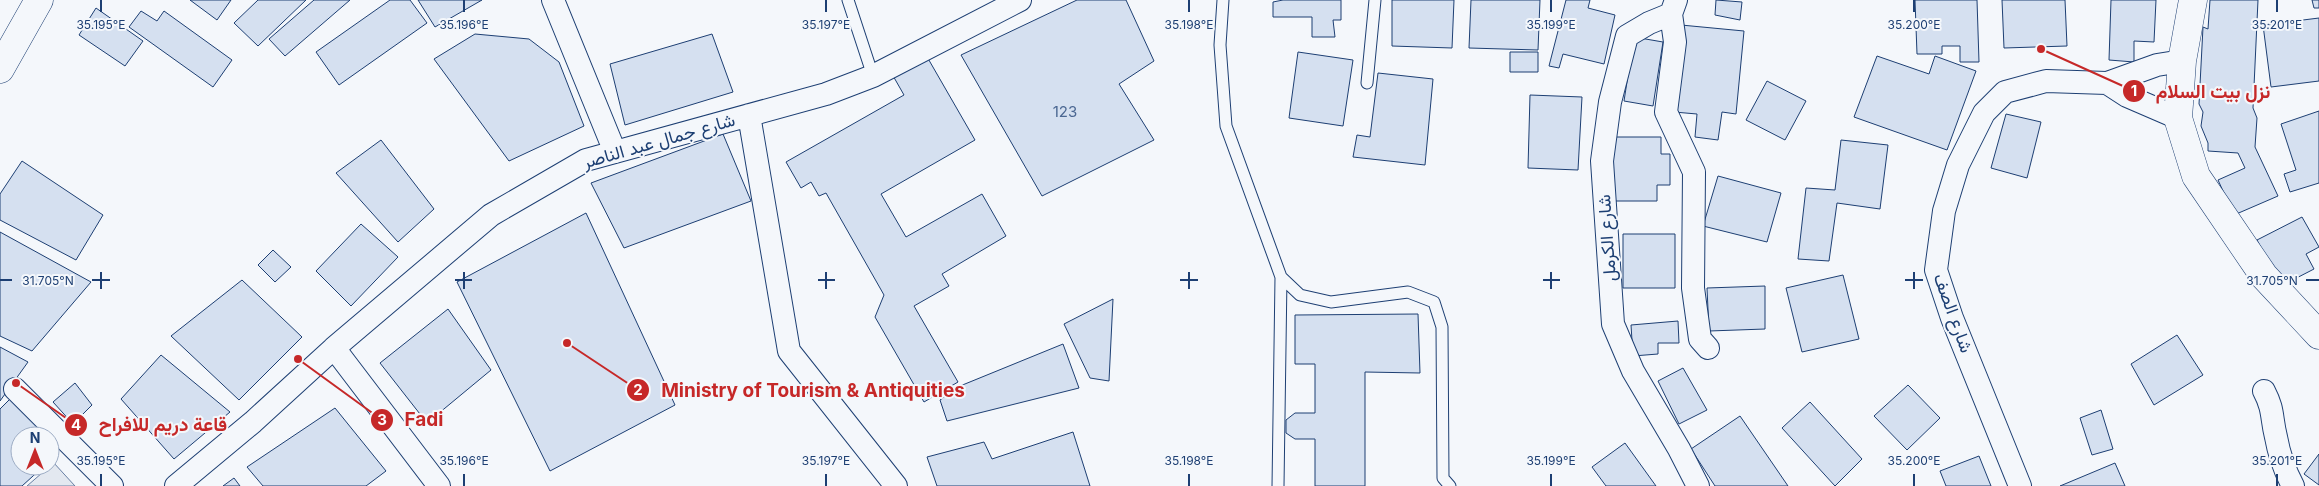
<svg xmlns="http://www.w3.org/2000/svg" width="2319" height="486" font-family="Inter,Vazirmatn,sans-serif">
	<style>
		.parking { fill: #e3e8f0; stroke: #687fa3 }
		.building { fill: #d5e0f0; stroke: #1d3f73 }
		.lines { fill: none; stroke-linecap: round; stroke-linejoin: round }
		.lane-casing { stroke: #1d3f73; stroke-width: 13 }
		.street-casing { stroke: #1d3f73; stroke-width: 24 }
		.secondary-casing { stroke: #1d3f73; stroke-width: 29 }
		.lane { stroke: #f4f7fb; stroke-width: 11 }
		.street { stroke: #f4f7fb; stroke-width: 22 }
		.secondary { stroke: #f4f7fb; stroke-width: 28 }
		.ticks { fill: none; stroke: #1d3f73; stroke-width: 2 }
		.labels { text-anchor: middle; stroke-width: 4; stroke-linejoin: round; paint-order: stroke }
		.number-label { font-size: 15px; fill: #4b6792 }
		.street-label { font-size: 18px; fill: #1d3f73; stroke: #f4f7fb }
		.ticks-label { font-size: 12px; text-anchor: middle; fill: #1d3f73; stroke: #f4f7fb; stroke-width: 4; stroke-linejoin: round; paint-order: stroke }
		.leader { fill: none; stroke: #c62828; stroke-width: 2 }
		.callout-dot { fill: #c62828; stroke: #f4f7fb; stroke-width: 2 }
		.mark-label { font-size: 15px; text-anchor: middle; font-weight: bold; fill: #fff }
		.callout-label { font-size: 19px; text-anchor: middle; font-weight: bold; fill: #c62828; stroke: #f4f7fb; stroke-width: 4; stroke-linejoin: round; paint-order: stroke }
	</style>
	<rect width="100%" height="100%" fill="#f4f7fb"/>
	<path class="parking" d="M53,462L75,486H27L50,466Z"/>
	<path class="building" d="M190,0H231L217,20Z
		M258,0H306L258,46L234,23Z
		M314,0H350L285,56L269,39Z
		M390,0H410L427,23L339,85L316,52Z
		M418,0H482L435,27Z
		M1077,0H1126L1154,61L1119,84L1154,140L1042,196L961,55Z
		M1283,0H1341V20H1333L1335,37H1312V17H1273V2Z
		M1392,0H1454L1452,48L1392,46Z
		M1471,0H1540L1538,50L1469,48Z
		M1566,0H1590L1588,8L1615,15L1604,64L1563,54L1559,68L1549,66Z
		M1716,0L1742,2L1740,20L1715,15Z
		M1915,0H1977L1979,62H1960V46H1942V54H1917Z
		M2002,0H2065L2067,46L2004,48Z
		M2111,0H2156L2154,42L2134,41V62L2109,60Z
		M2210,0H2258L2253,108L2257,118L2255,147L2278,196L2234,215L2218,180L2245,168L2238,153L2208,151V143L2201,126L2203,112L2199,104L2203,27L2208,29Z
		M2312,0H2319V8H2314Z
		M96,8L143,41L125,66L79,35Z
		M141,11L157,21L164,11L232,60L213,87L129,27Z
		M2319,18V81L2271,87L2263,25Z
		M1681,25L1744,31L1736,114L1722,112L1718,140L1695,137L1697,114L1674,112Z
		M475,34L529,39L559,62L584,126L509,161L434,59Z
		M712,34L733,92L625,125L610,64Z
		M1634,37L1663,42L1653,106L1624,101Z
		M1298,52L1353,60L1343,126L1289,118Z
		M1510,52H1538V72H1510Z
		M926,55L975,140L881,194L906,237L982,194L1006,236L942,274L949,286L914,306L958,382L924,402L875,317L884,295L826,193L819,196L811,182L801,188L786,162L904,95L892,74Z
		M1877,56L1929,74L1935,56L1976,71L1947,150L1854,117Z
		M1378,73L1433,79L1425,165L1353,157L1357,135L1370,137Z
		M1767,81L1806,101L1785,140L1746,120Z
		M1530,95L1582,97L1578,170L1528,168Z
		M2319,111V183L2290,192L2284,174L2296,170L2281,124Z
		M2006,114L2041,122L2027,178L1991,168Z
		M723,134L751,201L624,248L591,183Z
		M1612,137H1661V154H1670V185H1657V201H1612Z
		M381,140L434,209L398,242L336,173Z
		M1841,140L1888,145L1880,209L1837,203L1829,261L1798,259L1806,188L1835,190Z
		M22,161L103,215L76,260L0,220V194Z
		M1718,176L1781,193L1767,242L1703,226Z
		M586,213L675,405L550,471L457,282Z
		M2302,217L2319,247L2306,254L2314,269L2281,286L2257,240Z
		M361,224L398,257L351,306L316,271Z
		M0,232L91,282L32,351L0,336Z
		M1623,234H1675V288H1623Z
		M273,250L291,267L275,282L258,265Z
		M1843,275L1859,339L1802,352L1786,288Z
		M242,280L302,337L239,400L171,336Z
		M1765,286V329L1709,331L1707,288Z
		M1113,299L1109,381L1090,378L1064,324Z
		M448,309L491,370L427,423L380,363Z
		M1418,314L1420,373L1365,372V486H1315V439H1295L1286,433V420L1295,413H1315V364H1295V315Z
		M1678,321L1679,343H1658V354L1633,356L1631,325Z
		M2177,335L2203,375L2154,405L2131,364Z
		M1063,344L1079,388L947,421L940,400L960,386Z
		M0,347L28,362L0,401Z
		M161,355L230,412L174,459L121,399Z
		M1683,368L1707,410L1679,424L1658,381Z
		M75,383L92,405L73,424L53,402Z
		M1908,385L1940,418L1907,450L1874,416Z
		M13,396L63,442L50,458V436H20V466H44L22,486H0V409Z
		M1810,402L1862,459L1835,486L1782,428Z
		M335,408L386,471L366,486H263L247,467Z
		M2101,410L2113,449L2092,455L2080,418Z
		M1740,416L1788,486H1715L1691,449Z
		M1073,432L1090,486H937L927,457L984,442L992,459Z
		M1625,443L1656,486H1606L1592,467Z
		M2319,454V485L2304,474Z
		M1979,456L1991,486H1946L1940,471Z
		M2115,463L2125,486H2060Z
		M234,478L240,486H223Z"/>
	<g class="lines">
		<g class="lane-casing">
			<path id="lane" d="M848,0L873,76
				M1223,0L1220,45L1226,126L1281,277L1300,295L1331,302L1408,292L1434,302L1442,327L1443,478L1450,486
				M1367,83L1375,0
				M1278,486L1281,277"/>
		</g>
		<g class="street-casing">
			<path id="street" d="M553,0L615,152
				M1676,0L1671,14L1649,23L1627,36L1610,102L1602,161L1613,324L1633,371L1679,449L1698,486
				M1671,14L1675,42L1666,112L1694,172L1693,288L1700,339L1708,348
				M2107,83L2157,65L2182,61
				M749,115L789,351L896,486
				M334,348L491,215L586,160L826,94L873,76L1020,0
				M15,389L112,486
				M2264,391C2274,410 2271,417 2276,437C2279,454 2285,471 2293,486
				M176,486L253,422L334,348L439,486
				M2020,486L1952,318L1936,270L1944,211L1958,165L1984,113L2005,92L2046,81L2107,83L2127,96L2178,118"/>
		</g>
		<g class="secondary-casing">
			<path id="secondary" d="M2193,0L2182,61L2178,118L2196,176L2264,276L2319,335
				M0,69L39,0"/>
		</g>
		<use href="#lane" class="lane"/>
		<use href="#street" class="street"/>
		<use href="#secondary" class="secondary"/>
	</g>
	<path class="ticks" d="M101,0V12M464,0V12M826,0V12M1189,0V12M1551,0V12M1914,0V12M2277,0V12M101,272V289M464,272V289M826,272V289M1189,272V289M1551,272V289M1914,272V289M0,280H12M92,280H110M455,280H472M818,280H835M1180,280H1198M1543,280H1560M1905,280H1923M2306,280H2319M101,474V486M464,474V486M826,474V486M1189,474V486M1551,474V486M1914,474V486M2277,474V486"/>
	<g class="labels">
		<g class="number-label">
			<text x="1065" y="117">123</text>
		</g>
		<g class="street-label">
			<text transform="translate(659 141) rotate(-16)" y="6">شارع جمال عبد الناصر</text>
			<text transform="translate(1607 238) rotate(-94)" y="6">شارع الكرمل</text>
			<text transform="translate(1953 313) rotate(70)" y="6">شارع الصف</text>
		</g>
	</g>
	<g class="ticks-label">
		<text x="101" y="29">35.195°E</text>
		<text x="464" y="29">35.196°E</text>
		<text x="826" y="29">35.197°E</text>
		<text x="1189" y="29">35.198°E</text>
		<text x="1551" y="29">35.199°E</text>
		<text x="1914" y="29">35.200°E</text>
		<text x="2277" y="29">35.201°E</text>
		<text x="48" y="285">31.705°N</text>
		<text x="2272" y="285">31.705°N</text>
		<text x="101" y="465">35.195°E</text>
		<text x="464" y="465">35.196°E</text>
		<text x="826" y="465">35.197°E</text>
		<text x="1189" y="465">35.198°E</text>
		<text x="1551" y="465">35.199°E</text>
		<text x="1914" y="465">35.200°E</text>
		<text x="2277" y="465">35.201°E</text>
	</g>
	<path class="leader" d="M2041 49L2134 91M567 343L638 390M298 359L382 420M16 383L76 425"/>
	<g class="callout-dot">
		<circle cx="2041" cy="49" r="5"/>
		<circle cx="567" cy="343" r="5"/>
		<circle cx="298" cy="359" r="5"/>
		<circle cx="16" cy="383" r="5"/>
		<circle cx="2134" cy="91" r="12"/>
		<circle cx="638" cy="390" r="12"/>
		<circle cx="382" cy="420" r="12"/>
		<circle cx="76" cy="425" r="12"/>
	</g>
	<g class="mark-label">
		<text x="2134" y="96">1</text>
		<text x="638" y="395">2</text>
		<text x="382" y="425">3</text>
		<text x="76" y="430">4</text>
	</g>
	<g class="callout-label">
		<text x="2213" y="98">نزل بيت السلام</text>
		<text x="813" y="397">Ministry of Tourism &amp; Antiquities</text>
		<text x="424" y="426">Fadi</text>
		<text x="163" y="431">قاعة دريم للافراح</text>
	</g>
	<g transform="translate(35 451)"><circle r="24" fill="#f4f7fb" stroke="#9eadc5"/>
	<path d="M0-4L9 19L0 12L-9 19Z" fill="#c62828"/>
	<text y="-8" font-size="14" font-weight="bold" text-anchor="middle" fill="#1d3f73">N</text>
	</g>
</svg>
